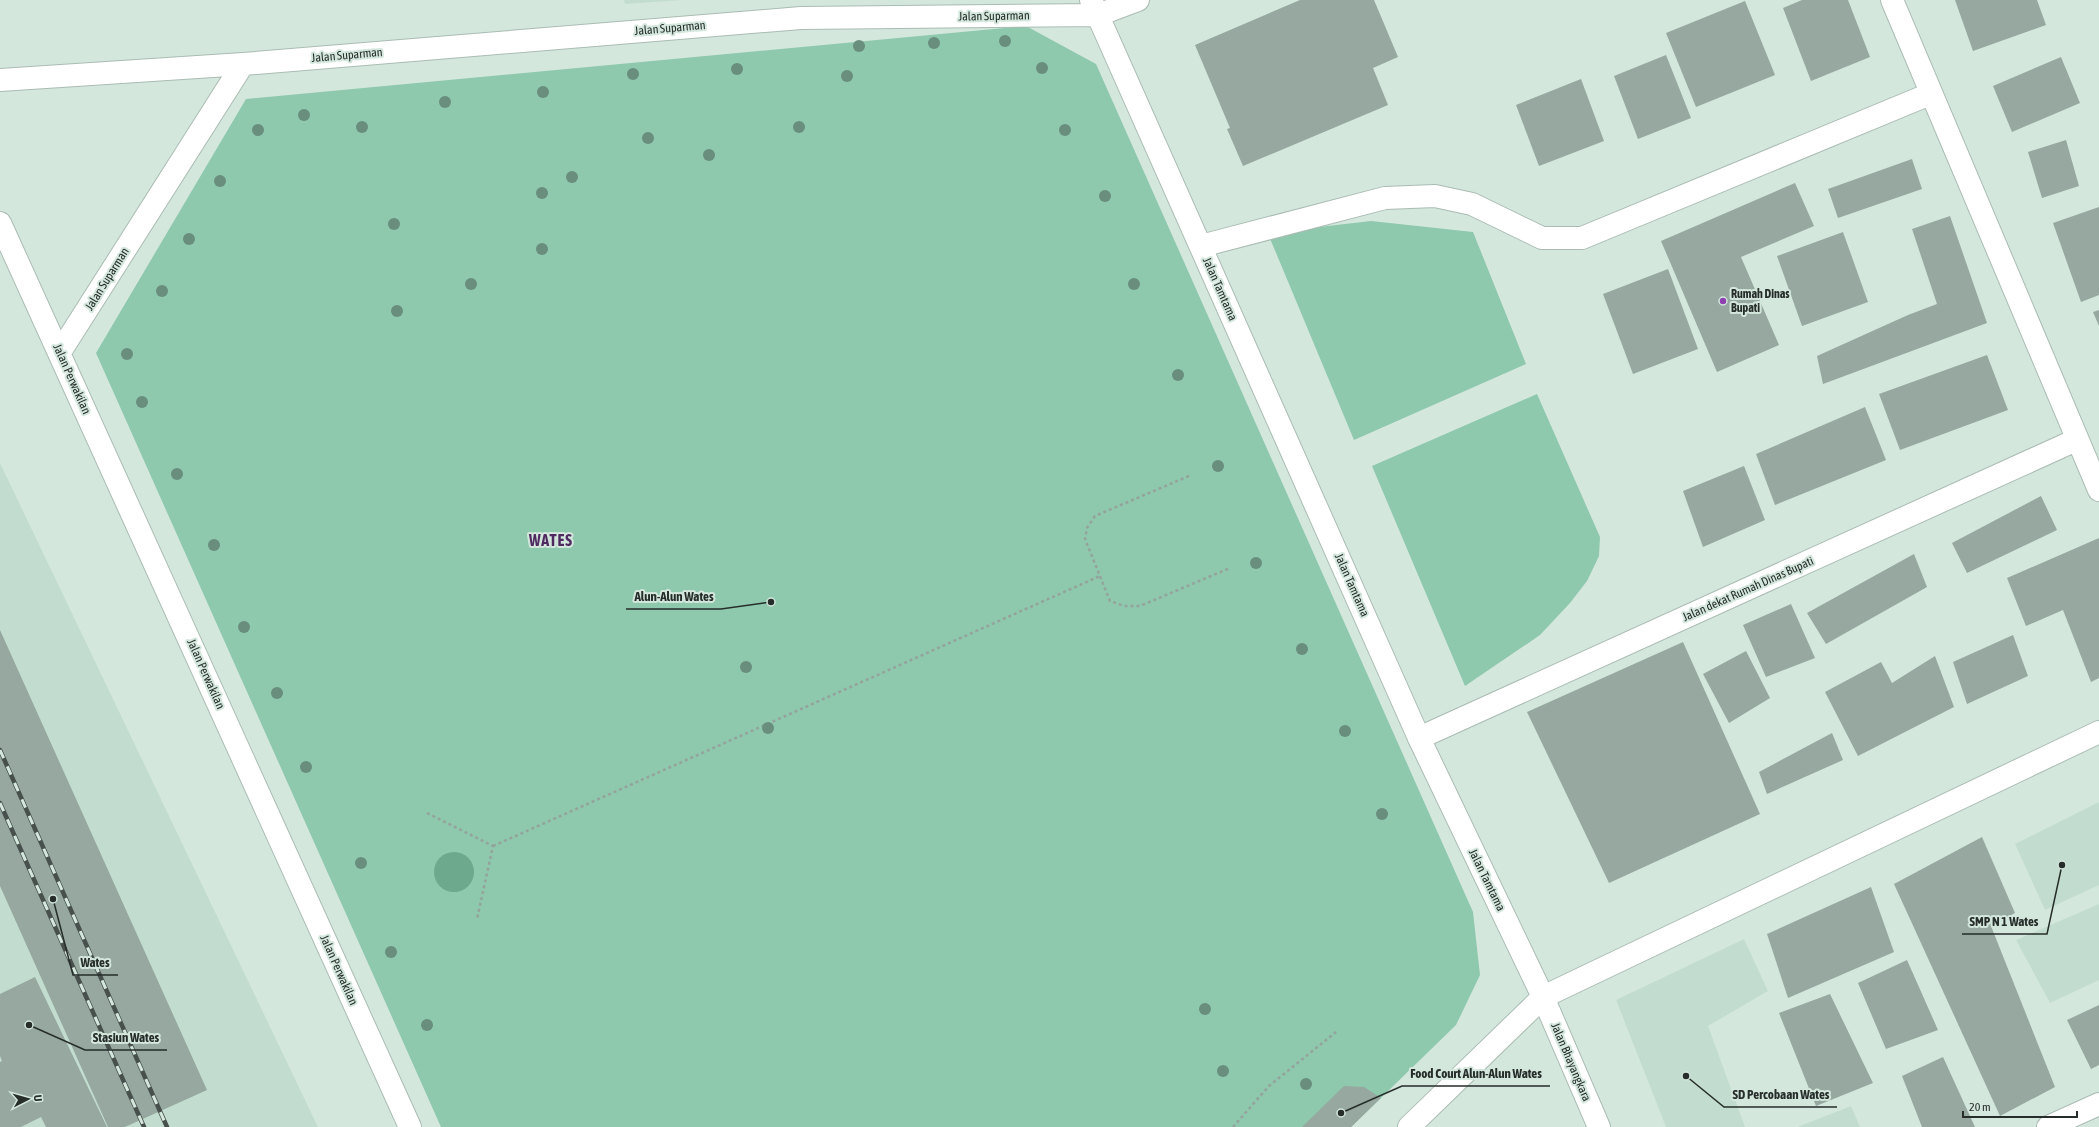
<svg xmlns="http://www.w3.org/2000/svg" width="2099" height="1127" font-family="'Asap Condensed',sans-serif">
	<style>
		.built { fill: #c2ddcf }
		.green { fill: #8ec8ad }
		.water { fill: #6da98d }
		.building { fill: #96a89f }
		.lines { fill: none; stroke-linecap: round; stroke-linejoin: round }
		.street-casing { stroke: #aabcb3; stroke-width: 24 }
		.secondary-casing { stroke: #aabcb3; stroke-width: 24 }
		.path { stroke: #94a39c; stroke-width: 2.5; stroke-dasharray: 3 3; stroke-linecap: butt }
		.street { stroke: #fff; stroke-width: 22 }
		.secondary { stroke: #fff; stroke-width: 22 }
		.rail-casing { stroke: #47504c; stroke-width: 4.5 }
		.rail { stroke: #d4e7dd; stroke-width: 3; stroke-dasharray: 9; stroke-linecap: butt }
		.tree { fill: #698e7e }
		.poi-dot { fill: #8e40b1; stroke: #d4e7dd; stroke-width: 1.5 }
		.labels { text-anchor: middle; stroke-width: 4; stroke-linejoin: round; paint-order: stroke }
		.street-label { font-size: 12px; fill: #262d2a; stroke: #d4e7dd }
		.poi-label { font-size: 12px; font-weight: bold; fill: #262d2a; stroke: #d4e7dd; text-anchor: start }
		.district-label { font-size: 16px; font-weight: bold; letter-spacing: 1px; fill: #4f2a61; stroke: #d4e7dd }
		.leader { fill: none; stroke: #262d2a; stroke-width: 1.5 }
		.callout-dot { fill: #262d2a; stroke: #d4e7dd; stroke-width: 1.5 }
		.callout-label { font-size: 13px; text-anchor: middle; font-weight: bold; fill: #262d2a; stroke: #d4e7dd; stroke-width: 4; stroke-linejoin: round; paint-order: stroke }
	</style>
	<rect width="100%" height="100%" fill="#d4e7dd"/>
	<path class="built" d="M624,0H682L625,4Z
		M0,463L318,1127H0Z
		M2099,802V885L2045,910L2015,844Z
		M2099,904V980L2050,1003L2016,940Z
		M1744,939L1768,991L1708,1026L1745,1127H1666L1616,1000Z
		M1851,1106L1860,1127H1797Z"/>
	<path class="green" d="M1026,26L1096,64L1473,912L1480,975L1456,1025L1351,1127H441L96,353L246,99Z
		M1371,221L1473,232L1526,364L1354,440L1269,236L1293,230Z
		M1537,394L1600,537L1599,556L1587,581L1570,603L1540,635L1465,686L1372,466Z"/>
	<path class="water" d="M434 872a20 20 0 1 1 40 0a20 20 0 1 1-40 0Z"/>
	<path class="building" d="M1300,0H1374L1398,57L1373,68L1388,105L1243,166L1227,129L1230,128L1195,45Z
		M1802,0H1848L1870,57L1811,81L1783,8Z
		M1955,0H2037L2046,25L1973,51Z
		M1745,1L1775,75L1696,107L1666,33Z
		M1666,55L1691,118L1638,139L1614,76Z
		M2061,57L2080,103L2012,132L1993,86Z
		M1581,79L1604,141L1539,166L1516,105Z
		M2066,140L2079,186L2042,198L2028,152Z
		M1912,159L1922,189L1838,218L1828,189Z
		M1795,183L1814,226L1741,257L1779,345L1717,372L1661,241Z
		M2099,207V295L2081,302L2053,223Z
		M1950,216L1987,323L1823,384L1817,356L1908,315L1937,304L1912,229Z
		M1843,232L1868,302L1802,326L1777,256Z
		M1668,269L1698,349L1633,374L1603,294Z
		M2099,310V326L2093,312Z
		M1987,355L2008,410L1900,450L1879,394Z
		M1865,407L1886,460L1775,505L1756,454Z
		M1744,466L1765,520L1703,547L1683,491Z
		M2041,496L2057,530L1967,573L1952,543Z
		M2099,538V678L2091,682L2063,610L2026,626L2007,578Z
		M1914,554L1927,587L1826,644L1807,613Z
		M1791,604L1815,658L1766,677L1743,625Z
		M0,630L207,1090L125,1127H108L0,886Z
		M2013,635L2028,676L1967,704L1953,662Z
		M1683,642L1760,814L1609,883L1527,712Z
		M1746,651L1770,698L1729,723L1703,674Z
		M1935,656L1954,707L1858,756L1825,692L1881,662L1892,683Z
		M1832,733L1843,760L1767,794L1759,772Z
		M1982,837L2015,913L1991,926L2055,1087L2000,1116L1894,884Z
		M1871,887L1894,952L1788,998L1767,934Z
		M1907,960L1938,1030L1886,1049L1858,983Z
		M35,977L107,1127H46L41,1117L21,1127H0V1062L2,1061L0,1056V994Z
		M1830,994L1873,1083L1816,1106L1779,1013Z
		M2099,1005V1065L2091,1069L2067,1020Z
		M1943,1057L1975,1127H1922L1902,1076Z
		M1344,1086L1364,1087L1381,1098L1351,1127H1302Z"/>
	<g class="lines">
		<g class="street-casing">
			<path id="street" d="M1892,0L2099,490
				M1098,15L1138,0
				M1201,246L1385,198L1435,196L1472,204L1542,238H1582L1930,94
				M1419,738L2076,440
				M1543,997L2099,732
				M2048,1127L2099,1104"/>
		</g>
		<g class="secondary-casing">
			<path id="secondary" d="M1091,0L1419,738L1543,997L1409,1127
				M0,80L243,64L801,18L1098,15
				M0,223L410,1127
				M60,352L243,64
				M1543,997L1599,1127"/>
		</g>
		<path class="path" d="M1189,476L1095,516L1087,528L1085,539L1110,601L1124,606H1140L1230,568
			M427,813L493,846L477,919
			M493,846L1100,576
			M1233,1127L1269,1086L1336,1032"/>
		<use href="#street" class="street"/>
		<use href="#secondary" class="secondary"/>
		<g class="rail-casing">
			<path id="rail" d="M0,750L167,1127
				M0,803L144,1127"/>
		</g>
		<use href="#rail" class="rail"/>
	</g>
	<g class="tree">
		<circle cx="1005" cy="41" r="6"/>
		<circle cx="934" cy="43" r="6"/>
		<circle cx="859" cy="46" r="6"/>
		<circle cx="1042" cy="68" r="6"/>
		<circle cx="737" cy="69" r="6"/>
		<circle cx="633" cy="74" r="6"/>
		<circle cx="847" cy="76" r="6"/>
		<circle cx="543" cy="92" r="6"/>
		<circle cx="445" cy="102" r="6"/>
		<circle cx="304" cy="115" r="6"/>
		<circle cx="362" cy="127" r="6"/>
		<circle cx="799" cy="127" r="6"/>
		<circle cx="258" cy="130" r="6"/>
		<circle cx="1065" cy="130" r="6"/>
		<circle cx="648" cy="138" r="6"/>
		<circle cx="709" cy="155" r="6"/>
		<circle cx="572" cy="177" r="6"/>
		<circle cx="220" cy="181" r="6"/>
		<circle cx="542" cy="193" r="6"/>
		<circle cx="1105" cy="196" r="6"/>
		<circle cx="394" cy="224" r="6"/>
		<circle cx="189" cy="239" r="6"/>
		<circle cx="542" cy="249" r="6"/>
		<circle cx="471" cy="284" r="6"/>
		<circle cx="1134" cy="284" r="6"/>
		<circle cx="162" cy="291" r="6"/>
		<circle cx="397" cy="311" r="6"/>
		<circle cx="127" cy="354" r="6"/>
		<circle cx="1178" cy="375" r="6"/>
		<circle cx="142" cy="402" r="6"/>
		<circle cx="1218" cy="466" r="6"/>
		<circle cx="177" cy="474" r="6"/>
		<circle cx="214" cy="545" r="6"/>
		<circle cx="1256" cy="563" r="6"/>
		<circle cx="244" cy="627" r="6"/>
		<circle cx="1302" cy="649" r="6"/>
		<circle cx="746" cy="667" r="6"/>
		<circle cx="277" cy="693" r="6"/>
		<circle cx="768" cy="728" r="6"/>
		<circle cx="1345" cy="731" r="6"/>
		<circle cx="306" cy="767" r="6"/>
		<circle cx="1382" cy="814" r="6"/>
		<circle cx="361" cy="863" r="6"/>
		<circle cx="391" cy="952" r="6"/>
		<circle cx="1205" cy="1009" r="6"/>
		<circle cx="427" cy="1025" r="6"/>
		<circle cx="1223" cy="1071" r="6"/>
		<circle cx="1306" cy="1084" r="6"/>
	</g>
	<circle class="poi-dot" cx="1723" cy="301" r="4"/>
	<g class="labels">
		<g class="street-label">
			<text transform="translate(994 16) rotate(-1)" y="4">Jalan Suparman</text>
			<text transform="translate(670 28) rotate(-5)" y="4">Jalan Suparman</text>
			<text transform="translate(347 55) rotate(-5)" y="4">Jalan Suparman</text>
			<text transform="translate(107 279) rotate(-58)" y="4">Jalan Suparman</text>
			<text transform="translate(1220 289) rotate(66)" y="4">Jalan Tamtama</text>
			<text transform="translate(72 379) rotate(66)" y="4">Jalan Perwakilan</text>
			<text transform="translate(1352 585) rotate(66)" y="4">Jalan Tamtama</text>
			<text transform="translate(1748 589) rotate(-24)" y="4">Jalan dekat Rumah Dinas Bupati</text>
			<text transform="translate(206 674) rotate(66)" y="4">Jalan Perwakilan</text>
			<text transform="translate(1487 880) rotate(64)" y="4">Jalan Tamtama</text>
			<text transform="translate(339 970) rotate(66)" y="4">Jalan Perwakilan</text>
			<text transform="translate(1571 1062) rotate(67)" y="4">Jalan Bhayangkara</text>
		</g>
		<g class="poi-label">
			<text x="1731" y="298">Rumah Dinas<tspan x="1731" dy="14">Bupati</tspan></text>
		</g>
		<g class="district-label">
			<text x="551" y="546">WATES</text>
		</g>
	</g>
	<path class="leader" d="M771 602L721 609H626M2062 865L2047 934H1962M53 899L73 975H118M29 1025L85 1050H167M1341 1113L1402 1086H1550M1686 1076L1724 1107H1837"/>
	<g class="callout-dot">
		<circle cx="771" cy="602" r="4"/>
		<circle cx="2062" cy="865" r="4"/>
		<circle cx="53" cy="899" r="4"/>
		<circle cx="29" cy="1025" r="4"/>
		<circle cx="1341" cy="1113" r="4"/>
		<circle cx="1686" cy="1076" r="4"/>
	</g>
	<g class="callout-label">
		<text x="674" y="601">Alun-Alun Wates</text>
		<text x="2004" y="926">SMP N 1 Wates</text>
		<text x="95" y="967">Wates</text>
		<text x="126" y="1042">Stasiun Wates</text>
		<text x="1476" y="1078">Food Court Alun-Alun Wates</text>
		<text x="1781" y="1099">SD Percobaan Wates</text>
	</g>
	<g transform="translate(28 1099) rotate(84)" stroke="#d4e7dd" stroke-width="3" paint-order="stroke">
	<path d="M0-3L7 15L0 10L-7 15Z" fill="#262d2a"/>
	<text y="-6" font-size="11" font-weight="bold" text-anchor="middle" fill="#262d2a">U</text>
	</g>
	<path d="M1963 1111v6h114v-6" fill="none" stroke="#262d2a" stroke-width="2"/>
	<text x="1969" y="1111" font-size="12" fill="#262d2a" stroke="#d4e7dd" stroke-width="3" paint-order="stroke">20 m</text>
</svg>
